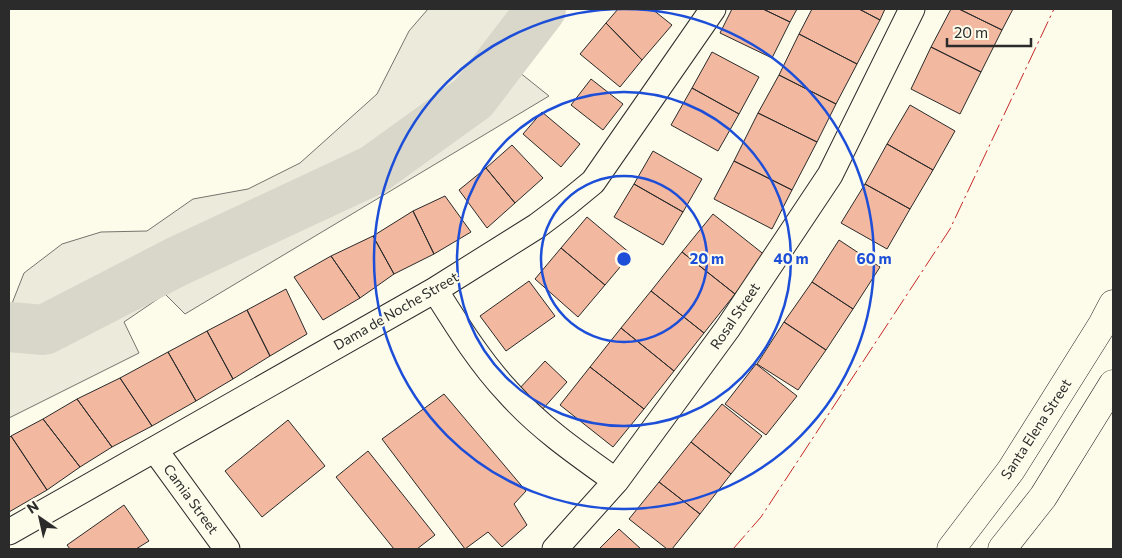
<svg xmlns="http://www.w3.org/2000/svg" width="1122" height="558" font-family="Commissioner,sans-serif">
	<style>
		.green { fill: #ecebdb; stroke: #74746e }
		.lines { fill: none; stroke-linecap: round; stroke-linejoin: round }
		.river { stroke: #d8d7c9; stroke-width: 50 }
		.building { fill: #f2b8a0; stroke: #2b2b2b }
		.minor-casing { stroke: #2b2b2b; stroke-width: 27 }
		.tertiary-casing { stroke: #2b2b2b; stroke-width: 29 }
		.minor { stroke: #fdfbea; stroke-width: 25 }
		.tertiary { stroke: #fdfbea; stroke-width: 28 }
		.power { stroke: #c62828; stroke-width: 1; stroke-dasharray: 18 4 2.5 4; stroke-linecap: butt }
		.ring { fill: none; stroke: #1d4ed8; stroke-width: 2.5 }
		.labels { text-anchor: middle; stroke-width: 4; stroke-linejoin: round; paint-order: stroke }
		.street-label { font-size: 14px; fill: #2b2b2b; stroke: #fdfbea }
		.centre { fill: #1d4ed8; stroke: #fdfbea; stroke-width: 2.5 }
		.ring-label { font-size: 15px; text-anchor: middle; font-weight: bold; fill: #1d4ed8; stroke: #fdfbea; stroke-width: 4; stroke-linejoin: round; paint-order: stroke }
	</style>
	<rect width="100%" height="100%" fill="#fdfbea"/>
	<path class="green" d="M428,9H565L519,72L549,96L185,314L165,294L124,322L139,353L9,418V306H11L24,273L62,244L101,232L147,231L193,199L248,189L300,163L377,94L409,31Z"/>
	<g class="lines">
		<path class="river" d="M9,327L44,330L176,262L373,170L473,98L541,9"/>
	</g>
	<path class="building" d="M618,9H652L672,25L642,60L606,23Z
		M732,9H763L790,22L772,58L720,33Z
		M763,9H797L790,22Z
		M812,9H859L880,20L857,64L799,34Z
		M859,9H885L880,20Z
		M951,9H959L1002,30L981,72L931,47Z
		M959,9H1013L1002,30Z
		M606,23L642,60L620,87L580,54Z
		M799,34L857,64L836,104L779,75Z
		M931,47L981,72L960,114L911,89Z
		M712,52L759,77L739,114L692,88Z
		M779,75L836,104L817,142L758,113Z
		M591,79L623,104L603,130L571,105Z
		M692,88L739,114L718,151L671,125Z
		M910,105L955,131L933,170L887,144Z
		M542,112L580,144L561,167L523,134Z
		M758,113L817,142L792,190L734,161Z
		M887,144L933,170L910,209L865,184Z
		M512,145L543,178L515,203L486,168Z
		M653,151L702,179L683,212L634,184Z
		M734,161L792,190L772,229L714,199Z
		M486,168L515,203L487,228L459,190Z
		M634,184L683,212L663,245L614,217Z
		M865,184L910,209L887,249L841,223Z
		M445,196L471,232L434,254L413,211Z
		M413,211L434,254L394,274L373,236Z
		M713,214L766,256L735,294L682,252Z
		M587,217L631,254L605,285L561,248Z
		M373,236L394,274L360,298L331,256Z
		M839,240L880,267L853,309L812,282Z
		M561,248L605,285L578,317L535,279Z
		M682,252L735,294L704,333L651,291Z
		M331,256L360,298L323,320L294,277Z
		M529,281L555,316L506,351L480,316Z
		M812,282L853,309L826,350L784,322Z
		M286,289L307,334L270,356L247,310Z
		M651,291L704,333L674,371L621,328Z
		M247,310L270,356L233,379L207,331Z
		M784,322L826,350L798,390L757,364Z
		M621,328L674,371L644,409L590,367Z
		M207,331L233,379L196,401L168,352Z
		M168,352L196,401L152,426L120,378Z
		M545,361L567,382L541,411L519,389Z
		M756,364L797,396L766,435L725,404Z
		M590,367L644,409L613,447L560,405Z
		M120,378L152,426L112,447L77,399Z
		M444,394L526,491L514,504L527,525L502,547L488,532L465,549L382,439Z
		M77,399L112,447L80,467L43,419Z
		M722,404L762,436L731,474L691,442Z
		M43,419L80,467L47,490L11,436Z
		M288,420L325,466L262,517L225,471Z
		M11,436L47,490L9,512V438Z
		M691,442L731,474L700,514L659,482Z
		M368,451L435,535L417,549H394L336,477Z
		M659,482L700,514L672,549H667L629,519Z
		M124,505L149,541L136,549H70L67,545Z
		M619,529L641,549H599Z"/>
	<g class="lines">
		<g class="minor-casing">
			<path id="minor" d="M435,290C457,325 479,361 508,392C539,427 578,454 616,481
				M155,450L227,549
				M9,532L435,290L537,226L565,205L593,182L713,9
				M555,549L616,481L728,328L830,175L912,9"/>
		</g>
		<g class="tertiary-casing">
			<path id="tertiary" d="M951,549L1011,470L1102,325L1113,304
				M1002,549L1043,497L1113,384"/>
		</g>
		<use href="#minor" class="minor"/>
		<use href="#tertiary" class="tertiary"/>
		<path class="power" d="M733,549L761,517L950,229L1054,9"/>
	</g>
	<g class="ring">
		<circle cx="624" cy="259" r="83"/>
		<circle cx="624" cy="259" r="167"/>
		<circle cx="624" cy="259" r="250"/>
	</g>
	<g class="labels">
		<g class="street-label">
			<text transform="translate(396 311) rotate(-30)" y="5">Dama de Noche Street</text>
			<text transform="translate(735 316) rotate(-56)" y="5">Rosal Street</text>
			<text transform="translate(1036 429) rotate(-57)" y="5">Santa Elena Street</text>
			<text transform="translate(191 499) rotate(54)" y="5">Camia Street</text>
		</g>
	</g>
	<circle cx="624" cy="259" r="8" class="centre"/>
	<g class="ring-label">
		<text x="707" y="264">20 m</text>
		<text x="791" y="264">40 m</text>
		<text x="874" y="264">60 m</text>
	</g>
	<rect width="1122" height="558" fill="none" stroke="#2b2b2b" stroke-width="20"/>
	<g transform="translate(40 518) rotate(326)" stroke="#fdfbea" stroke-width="4" paint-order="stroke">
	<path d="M0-4L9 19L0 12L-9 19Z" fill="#2b2b2b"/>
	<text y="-8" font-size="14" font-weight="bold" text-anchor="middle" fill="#2b2b2b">N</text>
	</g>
	<path d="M947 38v8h84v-8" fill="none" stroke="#2b2b2b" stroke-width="2.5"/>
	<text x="954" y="38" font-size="15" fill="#2b2b2b" stroke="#fdfbea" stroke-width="4" paint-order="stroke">20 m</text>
</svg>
